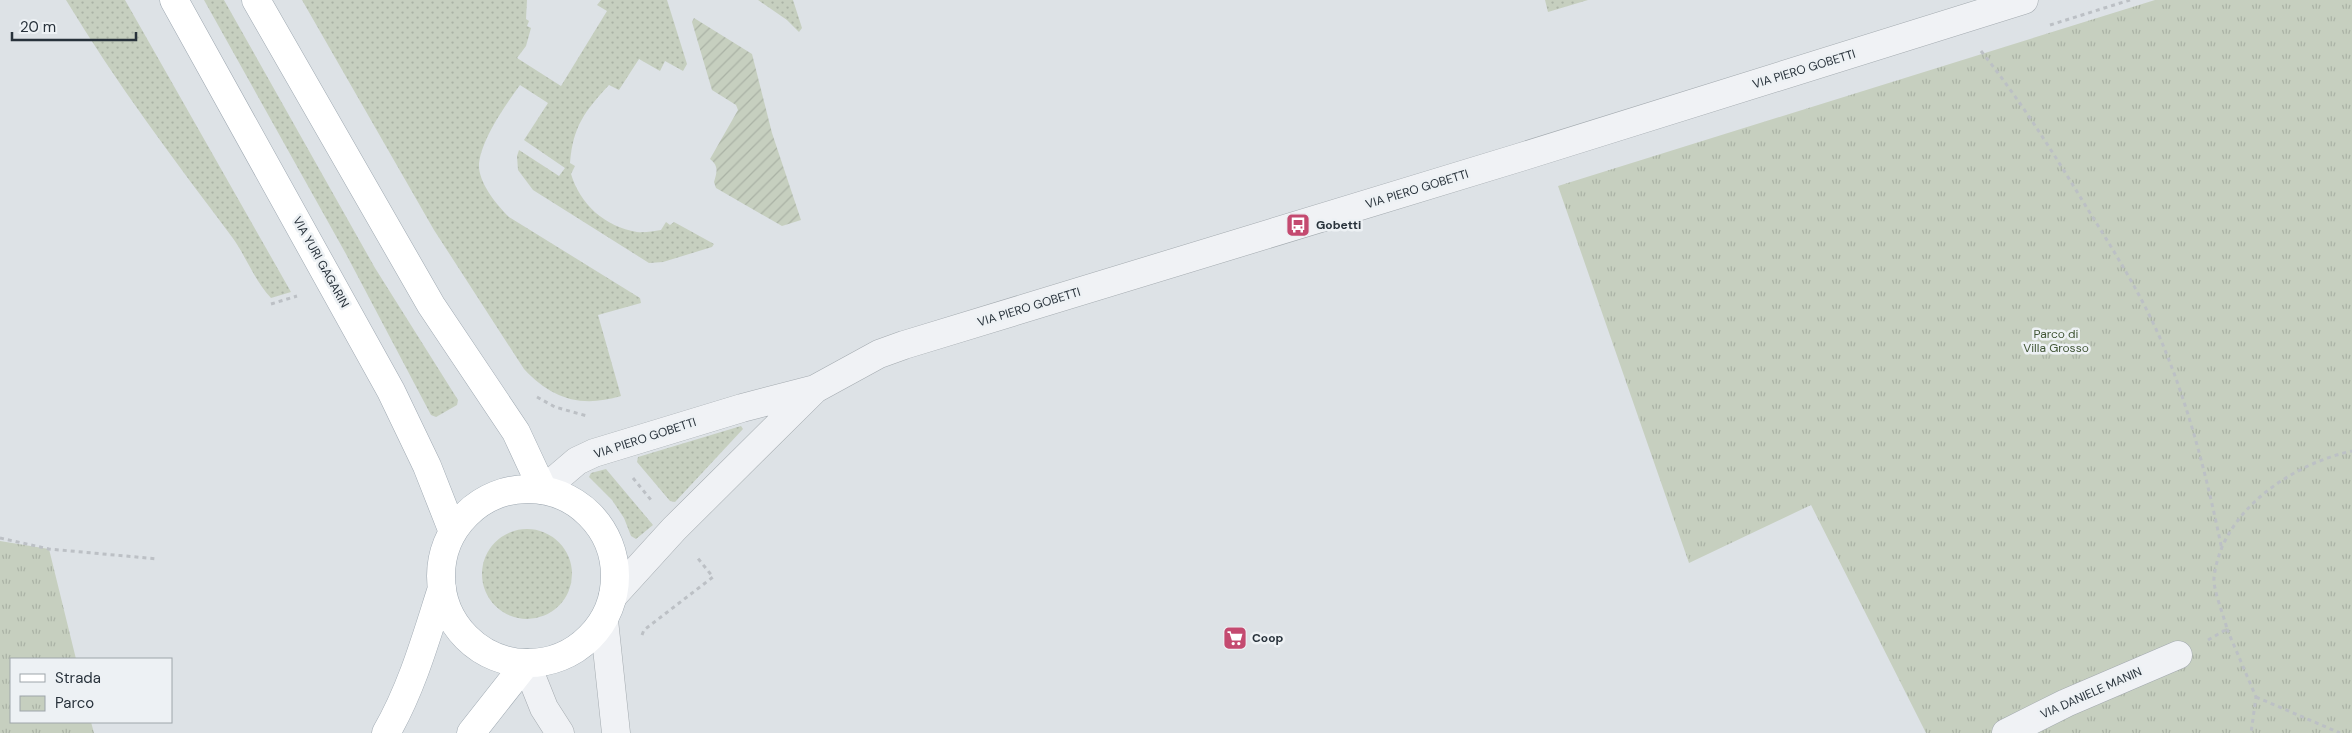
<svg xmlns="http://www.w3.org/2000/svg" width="2352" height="733" font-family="'DM Sans',sans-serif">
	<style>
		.grass { fill: url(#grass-dots) }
		.park { fill: url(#park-tufts) }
		.garden { fill: url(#garden-furrows) }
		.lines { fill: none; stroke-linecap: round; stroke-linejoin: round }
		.minor-casing { stroke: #a3aaaf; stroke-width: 29 }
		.major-casing { stroke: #9ea8b1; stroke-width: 29 }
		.path { stroke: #bcc0c5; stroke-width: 3; stroke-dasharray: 4 4; stroke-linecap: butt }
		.minor { stroke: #f0f2f5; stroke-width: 28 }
		.major { stroke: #fff; stroke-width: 28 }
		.labels { text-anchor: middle; stroke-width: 5; stroke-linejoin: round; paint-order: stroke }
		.street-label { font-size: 12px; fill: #28323b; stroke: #edf1f4 }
		.poi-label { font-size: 12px; font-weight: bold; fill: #28323b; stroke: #edf1f4; text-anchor: start }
		.park-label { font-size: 12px; fill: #415636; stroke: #edf1f4 }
	</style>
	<defs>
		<pattern id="grass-dots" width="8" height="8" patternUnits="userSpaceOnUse" patternTransform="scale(1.25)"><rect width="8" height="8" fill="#c6cfbf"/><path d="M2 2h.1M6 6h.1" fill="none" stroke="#aab2a5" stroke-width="1.8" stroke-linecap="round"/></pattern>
		<pattern id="park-tufts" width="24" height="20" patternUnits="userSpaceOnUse" patternTransform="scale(1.25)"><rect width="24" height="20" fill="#c6cfbf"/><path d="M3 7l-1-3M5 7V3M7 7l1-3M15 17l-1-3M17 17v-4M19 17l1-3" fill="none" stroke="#aab2a5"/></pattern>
		<pattern id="garden-furrows" width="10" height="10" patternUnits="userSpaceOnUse" patternTransform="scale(1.25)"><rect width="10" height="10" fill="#c6cfbf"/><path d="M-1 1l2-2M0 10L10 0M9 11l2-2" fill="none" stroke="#aab2a5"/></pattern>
	</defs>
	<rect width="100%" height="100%" fill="#dde2e6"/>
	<path class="grass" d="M66,0H125L291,292L271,298C254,280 246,256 232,237C174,160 116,83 66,0Z
		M204,0H224L375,268L458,400L457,405L436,417L431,415L346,254Z
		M302,0H527L526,19L529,21L527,26L531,28L526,46L517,58L561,86L607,11L597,5L601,0H667L687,64L683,71L665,61L660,71L639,59L619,90L609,85C585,111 573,126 570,163L575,166L571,174C580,204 605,227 637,232C645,233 653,231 661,230L666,222L670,225L674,222L714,244L712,247L663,262L649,263L533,190L518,170L517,156L519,150L559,176L565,168L524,140L548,103L520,85C506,104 478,144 479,168C481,186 497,205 509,217L640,298L641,303L598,315L621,396C581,408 552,399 524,369L434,230Z
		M758,0H793L802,28L799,32L787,20Z
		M1545,0H1588L1548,12Z
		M741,426L743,429L675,502L670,501L637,462L638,457Z
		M606,469L653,525L636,539L631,536L624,518L612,500L589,477L591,473Z
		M482 574a45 45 0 1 1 90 0a45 45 0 1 1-90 0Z"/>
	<path class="park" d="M2155,0H2352V733H1926L1811,505L1689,563L1558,186Z
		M0,541L49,549L76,659H11V722H91L94,733H0Z"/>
	<path class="garden" d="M694,18L752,54L772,133L801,220L782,226L716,188L714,182C717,172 719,166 710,159L738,110L736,105L712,90L692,22Z"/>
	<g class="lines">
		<g class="minor-casing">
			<path id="minor" d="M543,490L577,461L594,453L742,408L815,389L879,354L904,345L1521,157L2024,0
				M613,596L674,529L814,390
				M604,620L616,733
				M526,663L544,708L560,733
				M2006,733L2066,703L2178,655"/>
		</g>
		<g class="major-casing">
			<path id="major" d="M174,0L391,391L427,466L453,532
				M256,0L431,305L516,432L543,490
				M441 576a87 87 0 1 1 174 0a87 87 0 1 1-174 0Z
				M386,733C412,688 426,638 442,588
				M471,733L526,663"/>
		</g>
		<path class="path" d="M2050,25L2130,0
			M1981,51C2021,101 2054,154 2087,208C2115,253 2145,300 2165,350C2191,414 2208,482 2222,550
			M271,304L297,296
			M537,397L555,407L587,416
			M633,478L651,500
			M0,538L49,549L158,559
			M2227,629L2256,697L2251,733
			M642,635L644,630L713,577L696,556
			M2208,640L2227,629C2224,616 2213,590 2214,578C2221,511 2292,464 2352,451
			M2256,697L2340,733"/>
		<use href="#minor" class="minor"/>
		<use href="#major" class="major"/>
	</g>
	<defs>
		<g id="bus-square" transform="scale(1.25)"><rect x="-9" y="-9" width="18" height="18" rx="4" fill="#c44a70" stroke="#edf1f4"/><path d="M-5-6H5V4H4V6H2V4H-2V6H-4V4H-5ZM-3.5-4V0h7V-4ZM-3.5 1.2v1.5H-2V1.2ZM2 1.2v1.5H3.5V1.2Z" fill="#fff"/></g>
		<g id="supermarket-square" transform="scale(1.25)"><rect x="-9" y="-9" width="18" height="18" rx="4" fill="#c44a70" stroke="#edf1f4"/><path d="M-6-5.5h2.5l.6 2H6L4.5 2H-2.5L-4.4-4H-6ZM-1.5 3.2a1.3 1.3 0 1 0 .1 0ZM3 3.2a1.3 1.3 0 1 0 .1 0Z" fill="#fff"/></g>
	</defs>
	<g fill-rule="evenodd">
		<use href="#bus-square" x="1298" y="225"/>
		<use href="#supermarket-square" x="1235" y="638"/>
	</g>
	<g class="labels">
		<g class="street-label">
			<text transform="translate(1804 69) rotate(-17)" y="4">VIA PIERO GOBETTI</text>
			<text transform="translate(1417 189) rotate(-17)" y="4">VIA PIERO GOBETTI</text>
			<text transform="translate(321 262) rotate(61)" y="4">VIA YURI GAGARIN</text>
			<text transform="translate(1029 307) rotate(-17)" y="4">VIA PIERO GOBETTI</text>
			<text transform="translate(645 438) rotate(-18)" y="4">VIA PIERO GOBETTI</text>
			<text transform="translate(2091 693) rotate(-24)" y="4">VIA DANIELE MANIN</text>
		</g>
		<g class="poi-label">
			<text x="1316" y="229">Gobetti</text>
			<text x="1252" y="642">Coop</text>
		</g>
		<g class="park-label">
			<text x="2056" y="338">Parco di<tspan x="2056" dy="14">Villa Grosso</tspan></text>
		</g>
	</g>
	<rect x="10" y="658" width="162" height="65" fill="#edf1f4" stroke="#9ea5aa"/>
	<rect x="20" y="674" width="25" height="8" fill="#ffffff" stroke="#9ea5aa"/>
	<text x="55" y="683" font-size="15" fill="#28323b">Strada</text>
	<rect x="20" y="696" width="25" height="15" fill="url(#park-tufts)" stroke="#9ea5aa"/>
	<text x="55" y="708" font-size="15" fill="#28323b">Parco</text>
	<path d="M12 32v8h124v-8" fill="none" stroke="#28323b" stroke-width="2.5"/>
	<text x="20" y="32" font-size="15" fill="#28323b" stroke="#edf1f4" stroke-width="4" paint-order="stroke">20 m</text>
</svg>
